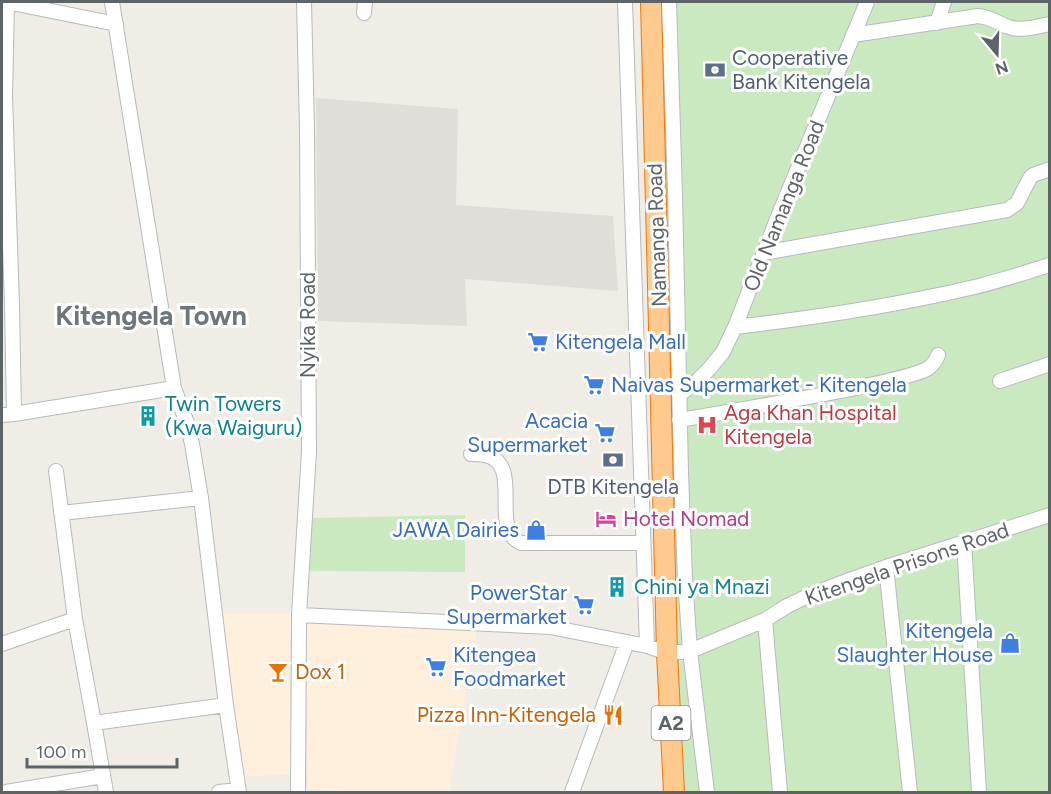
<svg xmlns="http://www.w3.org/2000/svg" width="1051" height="794" font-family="Figtree,sans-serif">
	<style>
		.commercial { fill: #ffefdc }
		.industrial { fill: #e1deda }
		.green { fill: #cae9c1 }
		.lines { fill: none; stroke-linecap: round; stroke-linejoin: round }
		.minor-casing { stroke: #b6babd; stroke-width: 16 }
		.highway-casing { stroke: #f67400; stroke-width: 22 }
		.minor { stroke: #fff; stroke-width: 14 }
		.highway { stroke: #ffca8e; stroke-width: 20 }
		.labels { text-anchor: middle; stroke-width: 6; stroke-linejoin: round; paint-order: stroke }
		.shield { fill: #fff; stroke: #8e9295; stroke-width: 1.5 }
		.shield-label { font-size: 20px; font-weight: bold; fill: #5d6467 }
		.service-label { font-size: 21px; fill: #4e5e75; stroke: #fff; text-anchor: start }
		.street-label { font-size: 21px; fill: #5d6467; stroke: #fff }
		.shop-label { font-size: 21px; fill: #366cbe; stroke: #fff; text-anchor: end }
		.culture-label { font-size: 21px; fill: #0d838f; stroke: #fff; text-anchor: start }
		.health-label { font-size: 21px; fill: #be3a42; stroke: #fff; text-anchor: start }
		.hotel-label { font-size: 21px; fill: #b23c85; stroke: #fff; text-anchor: start }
		.food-label { font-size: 21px; fill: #c56008; stroke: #fff; text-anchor: start }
		.district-label { font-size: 27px; font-weight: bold; fill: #6e7679; stroke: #fff }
	</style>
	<rect width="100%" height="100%" fill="#f0ece6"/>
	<path class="commercial" d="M214,613H292L290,682L291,774L243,777Z
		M305,620L477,631L448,792H357L308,789Z"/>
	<path class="industrial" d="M316,98L458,109L456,205L613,216L618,291L465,279L467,326L318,321Z"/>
	<path class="green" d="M651,2H1049V792H674Z
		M465,515V572L308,571L310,518Z"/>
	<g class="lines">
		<g class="minor-casing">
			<path id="minor" d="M7,2L5,96L12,305L14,414
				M7,2L116,24
				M112,2L174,388L187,423L192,444L201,498L226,705L239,792
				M625,2L647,646
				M669,2L675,194L681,473L685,578L690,651L707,792
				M364,13L365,2
				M937,23L944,2
				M853,35L978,16C992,17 994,22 1006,26C1019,32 1035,27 1050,24
				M763,253L1007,210L1017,203L1030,178L1033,175L1050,169
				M735,327C813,318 893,306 970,288C997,282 1023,273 1050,265
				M1000,381L1050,364
				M679,395L696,382L710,368L723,352L735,327L779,214L867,2
				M2,415L14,414L174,388
				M679,420C737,411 794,400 851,389C873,384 908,378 927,369C933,365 936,361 938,355
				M471,454C475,454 481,454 485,455C525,464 488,528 521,543H643
				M56,471L75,619L94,723L106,792
				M61,513L201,498
				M964,542L979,792
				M886,567L910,792
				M299,615L550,627L647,646L667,653L690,651L765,620L787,606L810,595L852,579L886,567L1050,515
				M765,620L780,792
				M2,644L75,619
				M94,723L226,705
				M6,792L103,776
				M219,792L238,790
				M298,792L299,615L309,451L307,129L304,2
				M572,792L627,642"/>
		</g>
		<g class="highway-casing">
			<path id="highway" d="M651,2L667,653L674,792"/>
		</g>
		<use href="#minor" class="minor"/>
		<use href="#highway" class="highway"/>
	</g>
	<defs>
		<g id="bank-bare" transform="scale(1.62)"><path d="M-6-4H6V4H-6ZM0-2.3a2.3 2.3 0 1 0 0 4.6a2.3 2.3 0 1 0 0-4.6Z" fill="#5c6f8a" stroke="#fff" stroke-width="2.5" paint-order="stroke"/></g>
		<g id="supermarket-bare" transform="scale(1.62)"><path d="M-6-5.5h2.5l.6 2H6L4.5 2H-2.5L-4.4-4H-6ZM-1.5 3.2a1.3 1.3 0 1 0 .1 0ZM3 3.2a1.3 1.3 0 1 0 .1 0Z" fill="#3f7fe0" stroke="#fff" stroke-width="2.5" paint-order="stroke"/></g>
		<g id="building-bare" transform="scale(1.62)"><path d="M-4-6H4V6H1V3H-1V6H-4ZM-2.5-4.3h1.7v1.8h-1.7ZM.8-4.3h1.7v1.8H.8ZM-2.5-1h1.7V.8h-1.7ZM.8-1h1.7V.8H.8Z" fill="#0f9aa8" stroke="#fff" stroke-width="2.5" paint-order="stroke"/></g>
		<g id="hospital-bare" transform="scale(1.62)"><path d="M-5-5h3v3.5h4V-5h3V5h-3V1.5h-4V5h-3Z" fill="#e0444e" stroke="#fff" stroke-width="2.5" paint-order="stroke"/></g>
		<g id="hotel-bare" transform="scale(1.62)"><path d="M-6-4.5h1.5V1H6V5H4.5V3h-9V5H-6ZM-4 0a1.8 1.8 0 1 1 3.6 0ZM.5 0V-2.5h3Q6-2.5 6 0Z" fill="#d1479c" stroke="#fff" stroke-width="2.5" paint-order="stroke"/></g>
		<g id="shop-bare" transform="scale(1.62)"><path d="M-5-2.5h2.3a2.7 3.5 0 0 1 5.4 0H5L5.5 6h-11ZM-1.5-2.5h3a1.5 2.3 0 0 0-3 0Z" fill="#3f7fe0" stroke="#fff" stroke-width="2.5" paint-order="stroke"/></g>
		<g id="bar-bare" transform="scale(1.62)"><path d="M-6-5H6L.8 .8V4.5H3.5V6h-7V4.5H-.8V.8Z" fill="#e8710a" stroke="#fff" stroke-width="2.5" paint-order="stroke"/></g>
		<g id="restaurant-bare" transform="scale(1.62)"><path d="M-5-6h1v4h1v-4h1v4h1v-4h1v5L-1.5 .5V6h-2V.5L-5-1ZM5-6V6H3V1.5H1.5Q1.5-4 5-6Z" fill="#e8710a" stroke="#fff" stroke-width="2.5" paint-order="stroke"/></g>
	</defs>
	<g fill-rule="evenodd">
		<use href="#bank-bare" x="715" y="70"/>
		<use href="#supermarket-bare" x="538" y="342"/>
		<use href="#supermarket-bare" x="594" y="385"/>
		<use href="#building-bare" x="148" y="416"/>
		<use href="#hospital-bare" x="707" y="425"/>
		<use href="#supermarket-bare" x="605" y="433"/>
		<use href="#bank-bare" x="613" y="460"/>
		<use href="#hotel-bare" x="606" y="519"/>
		<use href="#shop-bare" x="536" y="530"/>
		<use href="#building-bare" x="617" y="587"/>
		<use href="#supermarket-bare" x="584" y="605"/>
		<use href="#shop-bare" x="1010" y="643"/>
		<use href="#supermarket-bare" x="436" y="667"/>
		<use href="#bar-bare" x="278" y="672"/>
		<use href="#restaurant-bare" x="613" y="715"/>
	</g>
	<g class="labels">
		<rect class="shield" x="651.5" y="706" width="39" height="34" rx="4.5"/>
		<g class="shield-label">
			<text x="671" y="730">A2</text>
		</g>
		<g class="service-label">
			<text x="732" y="65">Cooperative<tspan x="732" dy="24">Bank Kitengela</tspan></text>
			<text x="613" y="494" text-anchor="middle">DTB Kitengela</text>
		</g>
		<g class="street-label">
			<text transform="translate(784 206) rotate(-68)" y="7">Old Namanga Road</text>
			<text transform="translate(657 235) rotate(-92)" y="7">Namanga Road</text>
			<text transform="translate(308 325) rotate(-90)" y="7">Nyika Road</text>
			<text transform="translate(907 564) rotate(-19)" y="7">Kitengela Prisons Road</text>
		</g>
		<g class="shop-label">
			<text x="555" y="349" text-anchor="start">Kitengela Mall</text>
			<text x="611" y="392" text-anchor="start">Naivas Supermarket - Kitengela</text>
			<text x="588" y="428">Acacia<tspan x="588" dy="24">Supermarket</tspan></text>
			<text x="519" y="537">JAWA Dairies</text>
			<text x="567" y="600">PowerStar<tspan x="567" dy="24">Supermarket</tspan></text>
			<text x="993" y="638">Kitengela<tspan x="993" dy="24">Slaughter House</tspan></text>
			<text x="453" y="662" text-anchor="start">Kitengea<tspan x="453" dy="24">Foodmarket</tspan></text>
		</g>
		<g class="culture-label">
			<text x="165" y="411">Twin Towers<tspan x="165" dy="24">(Kwa Waiguru)</tspan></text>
			<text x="634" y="594">Chini ya Mnazi</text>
		</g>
		<g class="health-label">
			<text x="724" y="420">Aga Khan Hospital<tspan x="724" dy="24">Kitengela</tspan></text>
		</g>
		<g class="hotel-label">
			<text x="623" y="526">Hotel Nomad</text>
		</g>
		<g class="food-label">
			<text x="295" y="679">Dox 1</text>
			<text x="596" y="722" text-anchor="end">Pizza Inn-Kitengela</text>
		</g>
		<g class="district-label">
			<text x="151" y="325">Kitengela Town</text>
		</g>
	</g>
	<rect width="1051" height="794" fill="none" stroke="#5d6467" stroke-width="6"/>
	<g transform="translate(997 54) rotate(161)" stroke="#ffffff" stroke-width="4.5" paint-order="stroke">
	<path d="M0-4.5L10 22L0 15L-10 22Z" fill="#5d6467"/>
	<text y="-9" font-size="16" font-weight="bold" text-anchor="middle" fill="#5d6467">N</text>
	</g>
	<path d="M27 758v9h150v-9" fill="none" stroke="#5d6467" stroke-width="3"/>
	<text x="36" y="758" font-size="18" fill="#5d6467" stroke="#ffffff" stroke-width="4.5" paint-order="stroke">100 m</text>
</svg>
